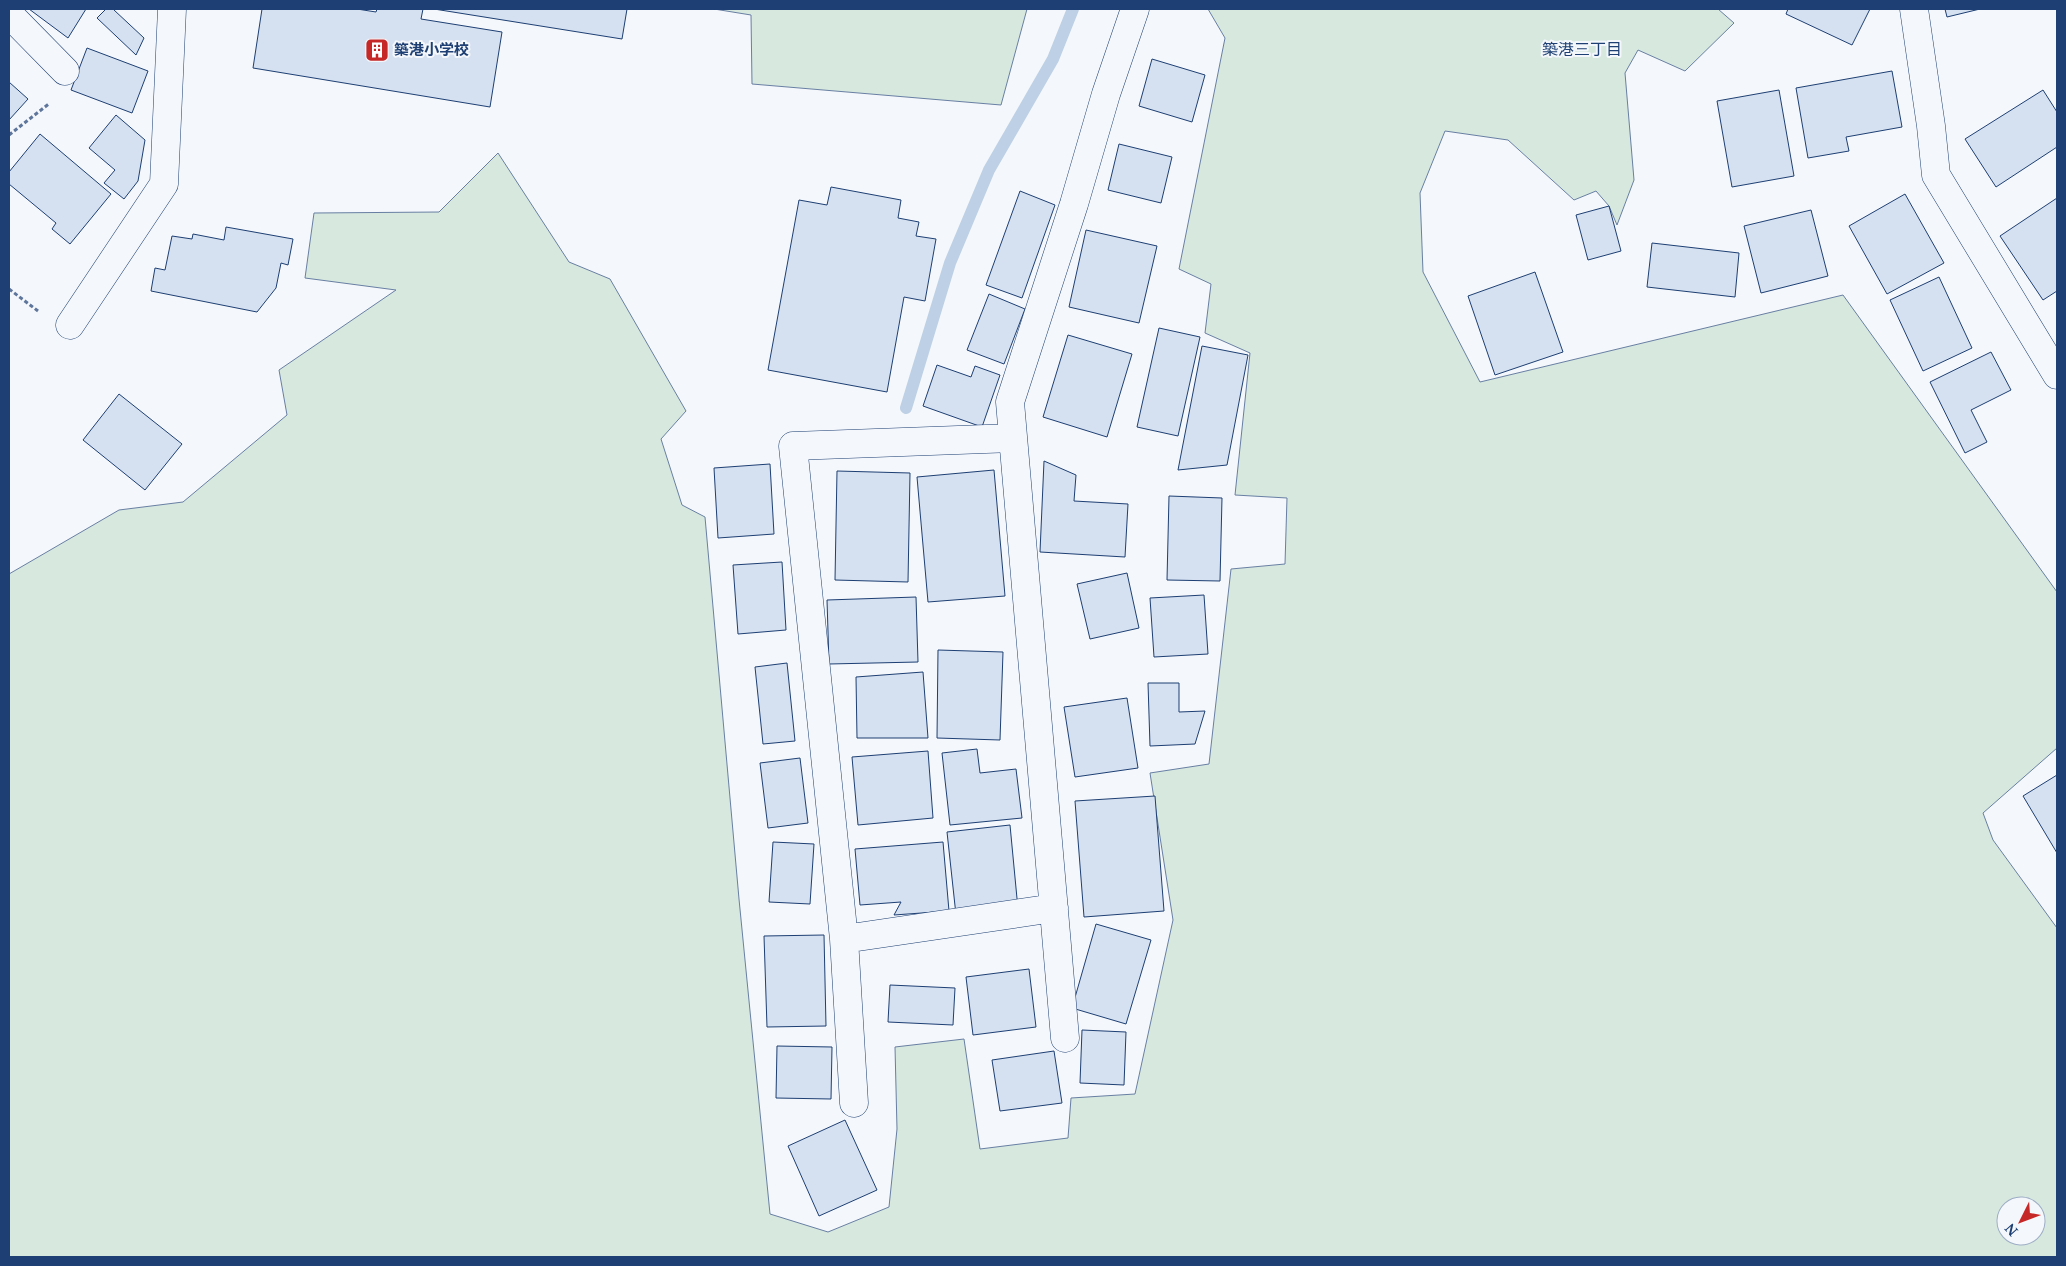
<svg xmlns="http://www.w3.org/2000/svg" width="2066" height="1266" font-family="'Noto Serif','Noto Sans JP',serif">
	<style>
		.green { fill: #d7e8df; stroke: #687fa3; fill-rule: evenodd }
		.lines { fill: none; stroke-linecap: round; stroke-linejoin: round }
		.stream { stroke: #bed0e5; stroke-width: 12 }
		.building { fill: #d5e0f0; stroke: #1d3f73 }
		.minor-casing { stroke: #1d3f73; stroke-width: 29 }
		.path { stroke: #5e769c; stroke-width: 3; stroke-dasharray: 4 2.5; stroke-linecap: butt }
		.minor { stroke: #f4f7fb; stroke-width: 28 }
		.labels { text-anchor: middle; stroke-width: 4; stroke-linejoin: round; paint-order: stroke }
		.poi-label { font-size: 15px; font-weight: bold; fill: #1d3f73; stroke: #f4f7fb; text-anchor: start }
		.neighbourhood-label { font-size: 16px; fill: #1d3f73; stroke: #f4f7fb }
	</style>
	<rect width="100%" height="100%" fill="#f4f7fb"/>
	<path class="green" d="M714,9H1027L1001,105L752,84L751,15Z
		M1208,9H1718L1734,23L1685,71L1638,50L1625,73L1634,180L1617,225L1609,206L1596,191L1574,200L1508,140L1445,131L1420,193L1423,272L1480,382L1843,295L2057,592V748L1983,813L1993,840L2057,928V1257H9V574L119,510L183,502L287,415L279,370L396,290L305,278L314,213L439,212L498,153L569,262L610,279L686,411L661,439L682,505L705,517L739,899L770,1214L828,1232L889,1207L897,1129L895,1047L964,1039L980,1149L1068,1138L1071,1098L1135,1094L1173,920L1150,773L1209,764L1231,569L1285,564L1287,498L1235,495L1250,353L1205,333L1211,284L1179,269L1225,38ZM2006,1206H2036V1236H2006Z"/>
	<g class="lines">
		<path class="stream" d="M906,408L950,263L989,170L1053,59L1073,9"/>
	</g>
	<path class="building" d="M29,9H86L68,38Z
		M106,9H115L114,10L144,38L136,55L97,18Z
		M262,9H357L376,12L377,9H423L421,19L502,32L490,107L253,68Z
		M434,9H627L622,39Z
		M1788,9H1870L1852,45L1786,14Z
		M1945,9H1980L1947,17Z
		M87,48L148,71L132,113L71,90Z
		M1152,59L1205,75L1192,122L1139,106Z
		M1892,71L1902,127L1846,137L1849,151L1808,158L1796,88Z
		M9,82L28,99L9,120Z
		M1779,90L1794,176L1732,187L1717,101Z
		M2043,90L2057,112V147L1996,187L1965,139Z
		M116,115L145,140L138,181L124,199L104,183L115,170L89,148Z
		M40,134L111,194L70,244L52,229L56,223L9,184V172Z
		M1119,144L1172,157L1161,203L1108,190Z
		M831,187L901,200L898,218L919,222L916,236L936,239L925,301L904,297L887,392L768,370L799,200L827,205Z
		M1020,191L1055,205L1022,298L986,285Z
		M1905,194L1944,263L1887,294L1849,226Z
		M2057,198V291L2043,300L2000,236Z
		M1609,206L1621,251L1588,260L1576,215Z
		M1811,210L1828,276L1761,293L1744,226Z
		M226,227L293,239L288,265L281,263L276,288L257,312L151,291L155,268L165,270L172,236L192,239L193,234L224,240Z
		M1086,230L1157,246L1139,323L1069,307Z
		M1652,243L1739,253L1735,297L1647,287Z
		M1535,272L1563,352L1495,375L1468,296Z
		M1939,277L1972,348L1923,371L1890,300Z
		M989,294L1025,309L1004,364L967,350Z
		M1159,328L1200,337L1178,436L1137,427Z
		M1068,335L1132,354L1107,437L1043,417Z
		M1202,346L1248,355L1227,465L1178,470Z
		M1991,352L2011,390L1971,410L1987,442L1965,453L1930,382Z
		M937,365L971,377L975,366L1000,375L982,427L923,406Z
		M119,394L182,444L145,490L83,440Z
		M1044,461L1076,475L1074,501L1128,504L1125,557L1040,552Z
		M770,464L774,534L718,538L714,468Z
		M994,470L1005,596L928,602L917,477Z
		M837,471L910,473L908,582L835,580Z
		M1169,496L1222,498L1220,581L1167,580Z
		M782,562L786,630L738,634L733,565Z
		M1127,573L1139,628L1090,639L1077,584Z
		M1204,595L1208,654L1154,657L1150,598Z
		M916,597L918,662L829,664L827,600Z
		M938,650L1003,652L1000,740L937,738Z
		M787,663L795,741L763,744L755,667Z
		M923,672L928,738H857L856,677Z
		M1148,683H1179V712L1205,711L1195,744L1150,746Z
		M1127,698L1138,768L1075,777L1064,707Z
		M977,749L980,773L1016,769L1022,818L950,825L942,753Z
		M928,751L933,818L858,825L852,757Z
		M800,758L808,823L768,828L760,763Z
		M2057,775V853L2023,796Z
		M1155,796L1164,911L1084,917L1075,801Z
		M1010,825L1018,909L956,915L947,832Z
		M773,842L814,844L810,904L769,902Z
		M943,842L949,911L894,915L901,902L860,905L855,849Z
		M1096,924L1151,940L1126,1024L1072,1008Z
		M824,935L826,1026L767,1027L764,936Z
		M1029,969L1036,1027L973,1035L966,977Z
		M890,985L955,988L953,1025L888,1022Z
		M1082,1030L1126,1032L1124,1085L1080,1083Z
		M777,1046L832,1047L831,1099L776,1098Z
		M1054,1051L1062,1103L1000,1111L992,1060Z
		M845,1120L877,1190L819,1216L788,1146Z"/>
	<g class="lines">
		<g class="minor-casing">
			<path id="minor" d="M1914,9L1931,126L1936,175L2057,375
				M9,14L65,71
				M70,325L164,184L172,9
				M1013,438L793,446L844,939L1054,908
				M844,939L854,1103
				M1065,1038L1010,402L1074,204L1106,94L1135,9"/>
		</g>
		<path class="path" d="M9,135L50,103
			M9,289L38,311"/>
		<use href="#minor" class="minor"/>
	</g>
	<defs>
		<g id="building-square" transform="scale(1.25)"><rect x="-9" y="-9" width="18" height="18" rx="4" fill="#c62828" stroke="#f4f7fb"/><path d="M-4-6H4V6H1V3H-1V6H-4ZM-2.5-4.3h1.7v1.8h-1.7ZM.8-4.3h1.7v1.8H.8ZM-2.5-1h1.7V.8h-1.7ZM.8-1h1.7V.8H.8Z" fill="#fff"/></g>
	</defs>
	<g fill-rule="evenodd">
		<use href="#building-square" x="377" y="50"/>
	</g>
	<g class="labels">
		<g class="poi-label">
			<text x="394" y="55">築港小学校</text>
		</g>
		<g class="neighbourhood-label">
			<text x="1582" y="55">築港三丁目</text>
		</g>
	</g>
	<rect width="2066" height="1266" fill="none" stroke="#1d3f73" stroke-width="20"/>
	<g transform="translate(2021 1221) rotate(228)"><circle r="24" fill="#f4f7fb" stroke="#9eadc5"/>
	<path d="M0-4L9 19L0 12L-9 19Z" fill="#c62828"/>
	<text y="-8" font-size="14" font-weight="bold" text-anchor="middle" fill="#1d3f73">N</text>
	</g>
</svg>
